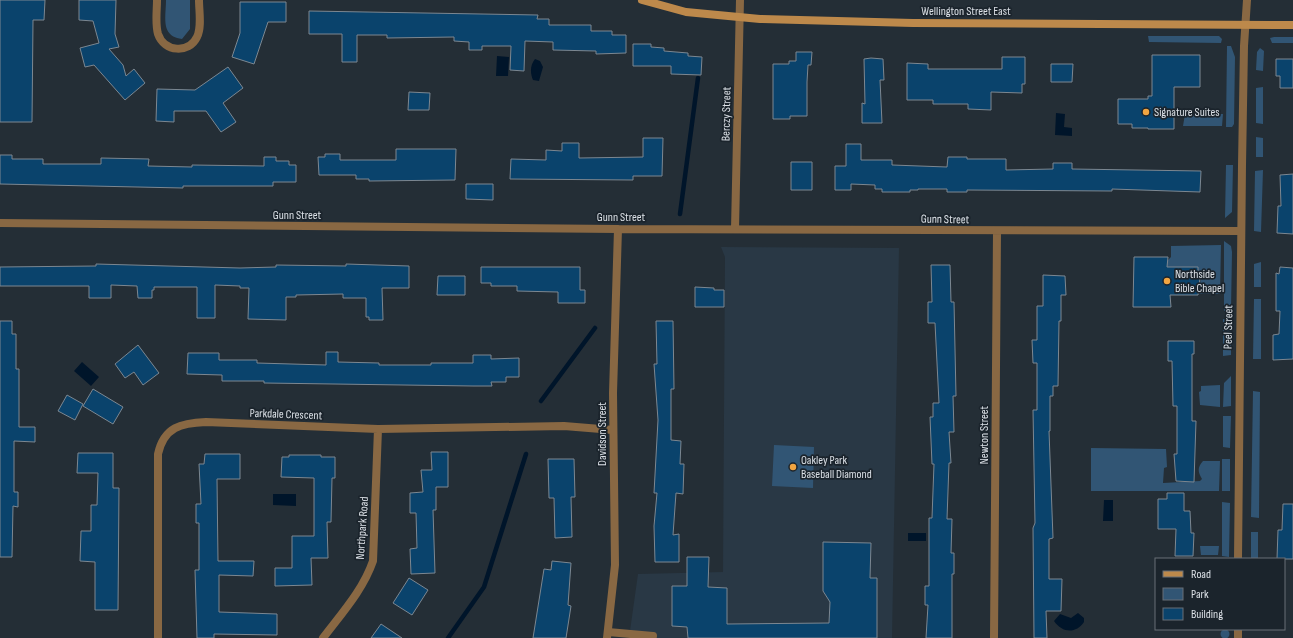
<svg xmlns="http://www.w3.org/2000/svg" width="1293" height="638" font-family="'Sofia Sans Condensed',sans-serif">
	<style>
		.built { fill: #293845 }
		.green { fill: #315574 }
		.water { fill: #00152a }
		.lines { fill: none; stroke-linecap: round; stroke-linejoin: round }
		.stream { stroke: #00152a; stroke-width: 4.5 }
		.building { fill: #0a436c; stroke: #7c8791 }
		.lane { stroke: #896843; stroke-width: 8 }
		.street { stroke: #896843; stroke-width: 8 }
		.secondary { stroke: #bd894b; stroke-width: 8 }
		.poi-dot { fill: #f2a541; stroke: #1b242c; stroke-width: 1.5 }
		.labels { text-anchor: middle; stroke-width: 3.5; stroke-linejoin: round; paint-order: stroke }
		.street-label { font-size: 12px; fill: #dbe0e6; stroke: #1b242c }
		.poi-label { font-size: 12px; fill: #dbe0e6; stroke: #1b242c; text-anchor: start }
	</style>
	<rect width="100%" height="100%" fill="#242e36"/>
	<path class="built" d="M721,247L899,248L892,638H629L638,574L723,572L725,257Z"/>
	<path class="green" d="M166,0H190V29L182,39C160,36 166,17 166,0Z
		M1148,36H1219L1222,39L1221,43L1149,42Z
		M1274,37H1293V43H1272L1270,38Z
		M1227,46H1231L1235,57L1234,124L1232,127H1226Z
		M1260,48L1264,51L1263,71L1256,70L1257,52Z
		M1263,87V124L1256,123V88Z
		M1185,114H1223L1222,126H1183Z
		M1256,137L1263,138V157H1256Z
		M1226,165H1233L1232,212L1225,218Z
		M1263,170L1261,232L1254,231L1255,171Z
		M1224,241L1231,246L1232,252L1231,310L1224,311Z
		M1221,245L1220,294H1198L1201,278H1198V267H1167V261L1171,257V246Z
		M1261,262V287H1254V264Z
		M1254,299H1261V359H1253Z
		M1223,319L1231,321V355L1223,356Z
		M1231,376V406L1223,407L1224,383Z
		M1220,385V407L1200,405L1199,392L1201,391V386Z
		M1253,391L1260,392L1259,518L1251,517Z
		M1223,416H1231L1230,448L1223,447Z
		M774,445L814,447L813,488L772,486Z
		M1091,448L1166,449L1167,467L1164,468L1163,483L1200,481L1202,479C1197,471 1198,467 1203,461H1220L1219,491H1091Z
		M1222,459H1230V491H1222Z
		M1222,502L1230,503L1229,557L1222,556Z
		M1251,532H1258V559H1251Z
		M1200,546H1219L1218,555H1201Z
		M1220.5 634a4.5 4.5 0 1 1 9 0a4.5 4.5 0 1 1-9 0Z"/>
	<path class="water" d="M497,56L509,57L508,76H496Z
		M535,59L540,61L543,67L539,81L533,80C530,73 530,65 535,59Z
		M1056,113L1065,114L1064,127L1072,128V136L1055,135Z
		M82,362L99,377L91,386L74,371Z
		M273,494H296V506L273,505Z
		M1104,500H1113V521H1103Z
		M908,533H926V541H908Z
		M1078,613L1084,618V622C1076,634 1062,633 1054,621L1060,614L1071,618Z"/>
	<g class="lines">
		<path class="stream" d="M680,214L698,78
			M541,401L595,328
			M448,638L484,587L526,454"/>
	</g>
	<path class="building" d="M0,0H45L44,20H33L32,122H0Z
		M79,0H116L115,34L119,47L109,49L123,65L126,76L134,69L145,83L125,100L94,65L85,67L80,48L99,43L93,21L79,20Z
		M240,2H286V22H268L254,64L232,57L240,33Z
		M309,11L538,15L537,19H549V25H591V31H612V35H626V53L596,54V51L553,50V42L525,41L524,71L510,70L511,46H482V50H469V42L454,41V37L387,38V35H357V62H342V34H309Z
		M633,44H651V47L664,48V51L688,53V56L702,57L701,75L671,74V66H633Z
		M796,52H812L811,65H808L807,82V116H790V119H773V64H789V61H796Z
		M1152,55H1200V87H1174V129H1148V128H1132V124H1118V99H1148V96H1152Z
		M1002,57H1025V84H1022V93L991,92V110L968,109V104H933V100H907V63L928,64V69H1002Z
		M871,58L883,59L884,80H880L882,123H862V103L865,104L864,59Z
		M1276,59H1293V88H1280V76H1276Z
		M1051,64H1073L1072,82H1051Z
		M228,67L243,88L223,103L236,122L221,132L206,111H174V122L156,121L157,89L195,90Z
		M409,92L430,93L429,110H408Z
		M643,138H663L662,176H633V180L510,179L511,159L546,160V150L562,151V143H579V158L643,157Z
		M846,144H861V160H892V165L947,167L948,157H967V159H1006V170L1053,169V163H1072V169L1201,171L1200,192L1112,189V191L967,190V192H947V189H918V190H910V192H882V189H875V185L851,184V190H835V166H846Z
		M396,149H456L455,180L369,181V179H356V175H319L318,157H325V154H340V160H396Z
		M0,155H12V159H43V164H101V158L149,159L148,166L192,167V165L264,166V157H276V161H289V165H296V182H273V186H183V188L0,184Z
		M791,162H812V190H791Z
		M1293,174V234L1277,233L1278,206H1281L1280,175Z
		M466,184H493V200L466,199Z
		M1134,257H1168L1167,267H1198V278H1200L1198,295H1170L1171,307H1133Z
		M96,264L240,268L276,267V265L346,266V264L409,266V288H382L383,320H369V317H366V298H343V294L296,295V297H286V320L248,319L249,288H240V286L215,285V318H197V287H154V290H152V298H138L137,286L111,285V298H89V286H0V267L96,266Z
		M931,265H950L951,302H954L956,396H953L954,432H949L951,463H949L947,519H952L951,553H954V574H952V638H926L928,605H925V586H929V518H932L934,464H932L930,417H933V403H939L935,323H928V302H932Z
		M481,267H580V290H585V303H558V292L517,291V286H491V283H481Z
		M1280,267L1293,268V359L1273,360V335L1279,334L1280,311H1276V273L1279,274Z
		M1043,275L1065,276L1066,295H1061V321H1059L1058,386H1053V396H1050V431H1049L1053,538L1049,539V579H1062L1061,611H1046L1047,638H1034L1033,528L1035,523L1033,410H1037V363H1033L1032,340H1037V306H1043Z
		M438,276H465V295H437Z
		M695,287L714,288V290H724V307H695Z
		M0,321H12V334H16V369H19V427H35V442L14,441V492H18V507L13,506L12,557H0Z
		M656,321H673L674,389H671V440L681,441L680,464H684L683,494L676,493L673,535L679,534V562H655L654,526L657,493H654L658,420L654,364H657Z
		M1168,341H1194V354H1192V421H1196L1194,482L1176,481L1174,454H1177V406H1173L1172,361H1168Z
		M138,345L159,373L143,385L134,372L125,378L115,364Z
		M326,352H338V362L379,363V365H431V363H473V355H491V359L519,358V377H506V382H491L492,386H473L264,383V381H222V375L187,374L188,353H219V360H257V363L326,365Z
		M93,389L123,407L113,424L83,406Z
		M67,395L83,404L75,420L58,411Z
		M431,452H448V487H436V510H433L435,573L411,574L410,549L417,548L416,513H410V493L423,492L421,470H432Z
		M78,453H113V488H119L118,610H95V562L80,561L81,531H91V505H97L98,473H77Z
		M205,454H240V479H217L218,561H254L253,576L219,575V612L277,614V635L214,634V638H197L195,570H199V523H196V504H201L199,464H204Z
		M289,455H321V457H335V478H332L331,522H327L328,558H311L312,585L275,586V568H292V536H314V478L281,477L282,457H289Z
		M548,459H574L575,497H571L572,537L555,538L554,498H549Z
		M1167,493H1184V511H1190L1191,533H1194L1193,556H1175L1176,529H1158V499H1167Z
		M1283,504H1293V559H1277L1278,530H1282Z
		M823,542L871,543L870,578H877V638H688L687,627L672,626V586H687V557H709L708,587L727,588V624L829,623L830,602L823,591Z
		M552,561L571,563L568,605L571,606L566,638H533L544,569L551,570Z
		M409,578L428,590L412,615L393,603Z
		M381,624L402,638H371Z"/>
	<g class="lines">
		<path class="lane" d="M608,632L653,636"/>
		<path class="street" d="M157,0C157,11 155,24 158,34C164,52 189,54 197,37C202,27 199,11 199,0
			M0,223L618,229L1241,231
			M735,229L740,0
			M1238,559L1242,165L1244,46L1247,0
			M158,638V454C164,427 181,423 206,422L378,429L564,426L613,430
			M323,638C342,613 363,590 373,561L378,429
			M607,638L615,565L613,393L618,229
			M994,638L997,232
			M1238,638V629"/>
		<path class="secondary" d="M642,0L686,12L760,19L913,23L1293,25"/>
	</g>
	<g class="poi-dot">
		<circle cx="1146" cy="112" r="4"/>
		<circle cx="1167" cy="281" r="4"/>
		<circle cx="793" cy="467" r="4"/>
	</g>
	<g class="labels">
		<g class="street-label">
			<text x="966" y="15">Wellington Street East</text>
			<text transform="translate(726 114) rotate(-89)" y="4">Berczy Street</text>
			<text x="297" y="219">Gunn Street</text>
			<text x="621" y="221">Gunn Street</text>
			<text transform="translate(945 219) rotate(1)" y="4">Gunn Street</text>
			<text transform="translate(1228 327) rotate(-89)" y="4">Peel Street</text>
			<text transform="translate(286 414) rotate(2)" y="4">Parkdale Crescent</text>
			<text transform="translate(602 434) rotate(-90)" y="4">Davidson Street</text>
			<text transform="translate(984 435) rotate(-90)" y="4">Newton Street</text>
			<text transform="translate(362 528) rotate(-86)" y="4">Northpark Road</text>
		</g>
		<g class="poi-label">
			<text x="1154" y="116">Signature Suites</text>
			<text x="1175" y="278">Northside<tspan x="1175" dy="14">Bible Chapel</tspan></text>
			<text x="801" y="464">Oakley Park<tspan x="801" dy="14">Baseball Diamond</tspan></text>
		</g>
	</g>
	<rect x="1155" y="558" width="130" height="72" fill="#1b242c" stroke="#686f76"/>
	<rect x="1163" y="571" width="20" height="6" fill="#bd894b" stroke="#686f76"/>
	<text x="1191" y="578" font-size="12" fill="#dbe0e6">Road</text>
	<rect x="1163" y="588" width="20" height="12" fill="#315574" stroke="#686f76"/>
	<text x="1191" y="598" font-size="12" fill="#dbe0e6">Park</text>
	<rect x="1163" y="608" width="20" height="12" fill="#0a436c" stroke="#686f76"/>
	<text x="1191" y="618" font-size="12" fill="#dbe0e6">Building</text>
</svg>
